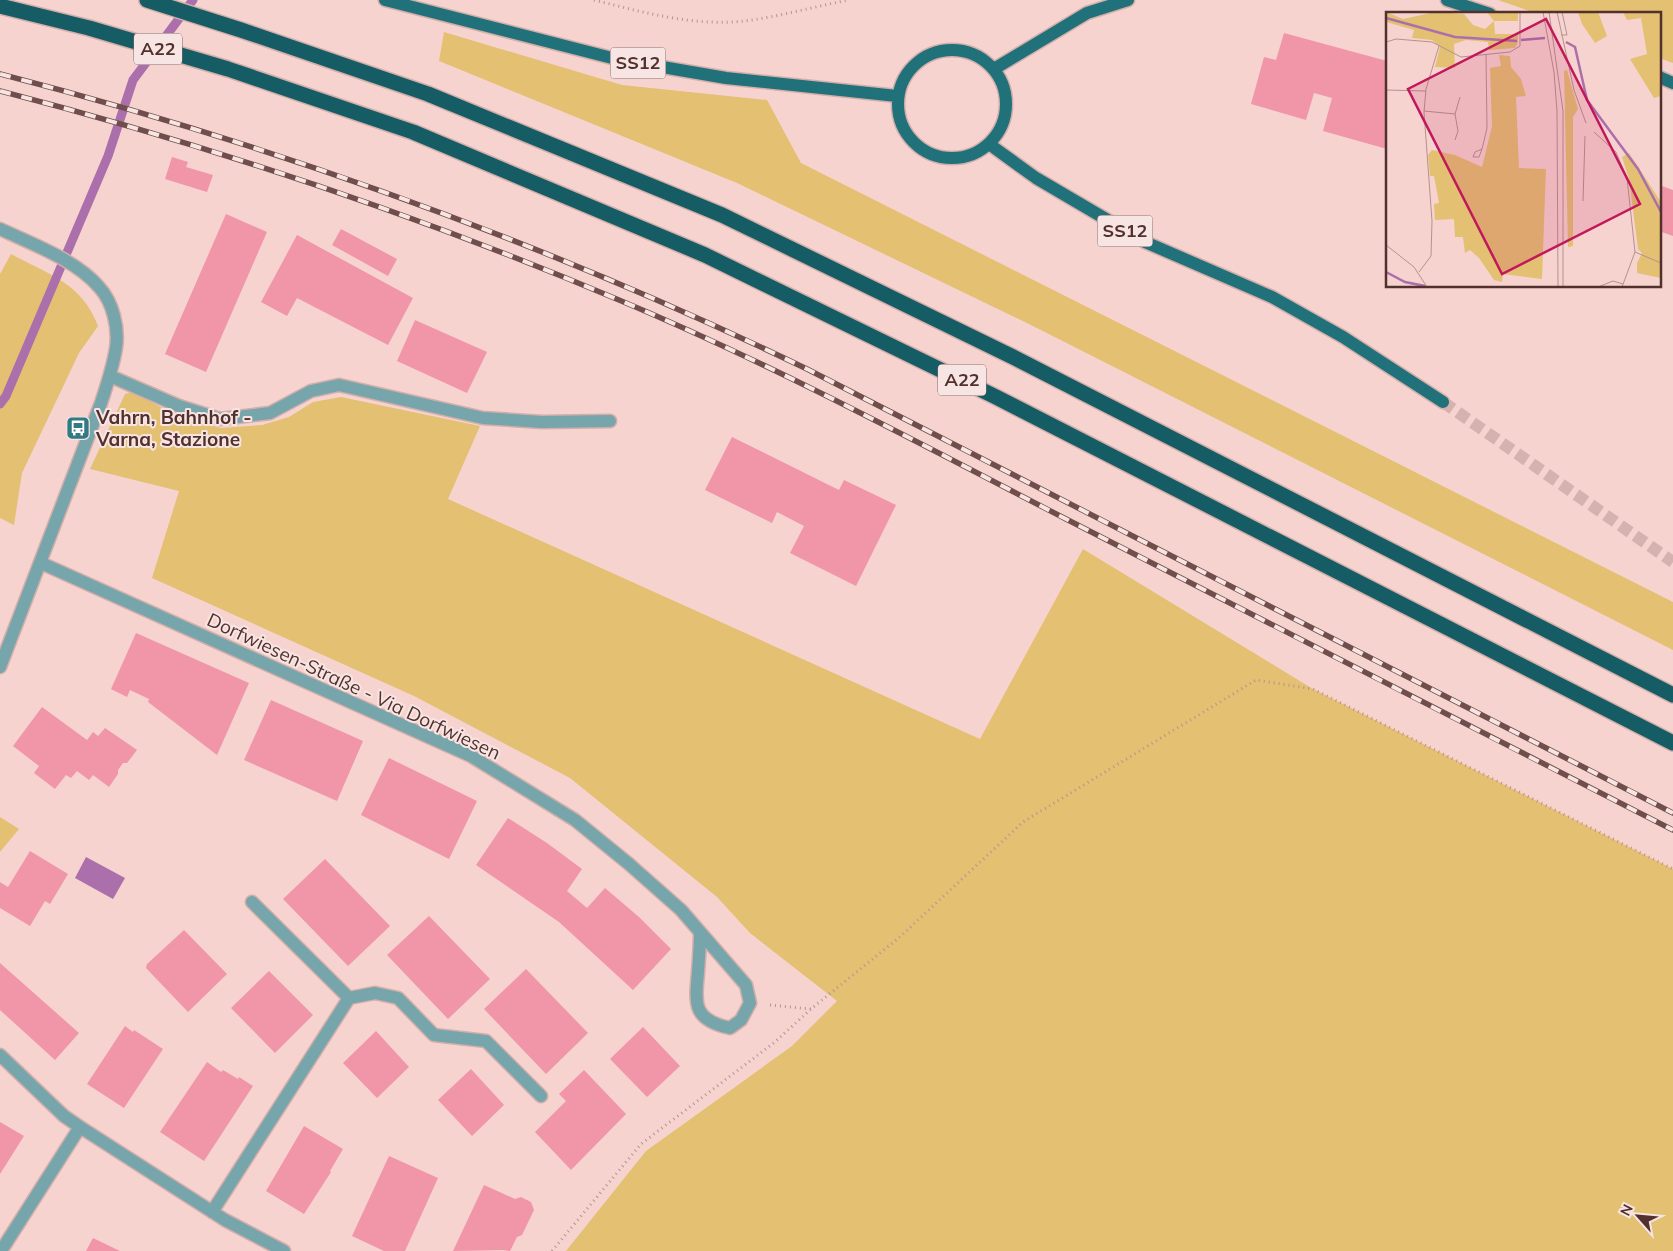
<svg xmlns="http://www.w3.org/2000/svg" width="1673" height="1251" font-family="Mulish,sans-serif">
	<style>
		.green { fill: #e3c072 }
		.water { fill: #ab6fac }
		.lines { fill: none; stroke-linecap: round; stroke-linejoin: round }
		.stream { stroke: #ab6fac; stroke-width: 9 }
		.building { fill: #f195a9 }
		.major-tunnel { stroke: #d5b2af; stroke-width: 12; stroke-dasharray: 12 6; stroke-linecap: butt }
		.minor-casing { stroke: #d2afab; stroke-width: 15 }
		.major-casing { stroke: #d2afab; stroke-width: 15 }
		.highway-casing { stroke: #d2afab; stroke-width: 18 }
		.path { stroke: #b69390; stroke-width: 3; stroke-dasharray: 1 4; stroke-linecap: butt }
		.minor { stroke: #76a5ab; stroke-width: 12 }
		.major { stroke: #20717a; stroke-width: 12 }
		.highway { stroke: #165c64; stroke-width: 15 }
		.rail-casing { stroke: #704e4b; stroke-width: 5.5 }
		.rail { stroke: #f7e5e3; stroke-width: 4; stroke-dasharray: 11; stroke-linecap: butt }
		.labels { text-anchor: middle; stroke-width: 4; stroke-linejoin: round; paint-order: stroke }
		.shield { fill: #f7e5e3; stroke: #846664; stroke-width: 1 }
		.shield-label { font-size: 18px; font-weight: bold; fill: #52302d }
		.poi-label { font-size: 19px; font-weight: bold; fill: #52302d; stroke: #f7e5e3; text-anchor: start }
		.street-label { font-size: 19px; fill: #52302d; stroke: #f7e5e3 }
		.inset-river { fill: none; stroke: #ab6fac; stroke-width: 2.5 }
		.inset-road { fill: none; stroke: #b4928e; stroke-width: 1 }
		.view { fill: #c2185b; fill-opacity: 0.15; stroke: #c2185b; stroke-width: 2.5 }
		.inset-edge { fill: none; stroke: #52302d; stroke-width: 2.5 }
	</style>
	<rect width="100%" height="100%" fill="#f6d3cf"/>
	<path class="green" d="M1498,0H1673V63L1659,58V14H1538Z
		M444,32L622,85L767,100L801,163L1673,602V650L1031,325L737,183L439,61Z
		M11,254C48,274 82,283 98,326L79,353L22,473L14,525L0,518V274Z
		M132,392L174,414L221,428L262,425L289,417L313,402L341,397L480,426L448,499L980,739L1083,549L1313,689L1673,869V1251H566L646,1151L792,1046L837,1001L750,933L717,897L570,778L414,696L152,578L179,491L90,469L125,394Z
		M0,817L19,829L0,852Z"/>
	<path class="water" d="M86,857L125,878L113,899L75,878Z"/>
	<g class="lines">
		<path class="stream" d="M0,404L6,396L108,156L133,80L193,0"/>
	</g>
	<path class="building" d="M1284,33L1387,61V149L1323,131L1332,98L1314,93L1306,120L1251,104L1264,57L1276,60Z
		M172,157L188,162L186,167L213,175L207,192L165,179Z
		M1659,185L1673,190V236L1659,231Z
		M226,214L267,232L206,372L165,354Z
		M341,229L397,259L388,276L332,245Z
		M297,235L413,298L388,345L297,298L287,316L261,302Z
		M415,320L487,352L467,393L397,361Z
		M732,437L839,490L844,480L896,505L856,586L790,553L804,526L777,512L772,523L705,490Z
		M136,633L249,683L217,755L148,702L149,699L130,690L127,697L111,689Z
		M271,700L363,741L337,801L244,760Z
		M42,707L87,740L93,732L98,736L105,728L137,750L127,763H123L118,770V774L109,787L93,775L89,780L77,771L71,778L66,775L55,789L34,773L39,766L13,746Z
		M389,758L477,801L449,859L361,815Z
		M508,818L547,843L582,869L567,891L587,908L605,888L639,917L671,949L633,990L559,922L476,865Z
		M30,851L68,874L50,904L45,901L30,926L0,908V882L8,887Z
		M325,859L390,926L348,966L283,899Z
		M429,916L490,979L448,1019L387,955Z
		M184,930L227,974L188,1012L146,968L147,964Z
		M0,963L79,1033L55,1060L0,1010Z
		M526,969L588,1033L546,1074L484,1009Z
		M269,971L313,1015L275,1053L231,1008Z
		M125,1026L133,1032L134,1030L163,1049L124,1108L87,1084Z
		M643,1027L680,1066L647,1097L610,1059Z
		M376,1031L409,1067L377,1098L343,1063Z
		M207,1062L221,1072L223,1070L238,1079L239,1077L253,1086L204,1161L160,1132Z
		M471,1069L504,1105L472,1136L438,1100Z
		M584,1070L626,1114L571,1170L535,1132L566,1101L559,1094Z
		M0,1122L24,1136L0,1174Z
		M304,1126L343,1149L330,1171L331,1172L304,1214L266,1191Z
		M389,1156L438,1178L405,1251H384L352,1236Z
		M484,1185L515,1199L521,1197L531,1202L534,1210L522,1235L517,1237L510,1251L503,1250L453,1251Z
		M93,1238L120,1251H86Z"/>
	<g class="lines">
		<path class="major-tunnel" d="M1443,402L1673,562"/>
		<g class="minor-casing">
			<path id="minor" d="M0,229C32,244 76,260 99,287C113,302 119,328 116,348C113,367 107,385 101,403L0,667
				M110,376L179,406L220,419L270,413L311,391L339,385L483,418L542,422L610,421
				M41,563L471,756L575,820L629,864L681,910L746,985L750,1003L741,1020L730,1028C693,1020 695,1005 698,972C699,959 700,946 700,933
				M349,998L375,993L398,998L434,1035L486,1041L541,1096
				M0,1055L64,1116L80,1127L225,1220L284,1251
				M212,1212L349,998L252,902
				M1,1251L80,1127"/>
		</g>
		<g class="major-casing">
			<path id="major" d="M385,0L616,59L726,78L897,96
				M1447,0L1490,14
				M898 104a54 54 0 1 1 108 0a54 54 0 1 1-108 0Z
				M994,69L1087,13L1128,0
				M1659,77L1673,83
				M989,144L1036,178L1145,242L1272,297L1343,337L1443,402"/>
		</g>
		<g class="highway-casing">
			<path id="highway" d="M147,0L241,30L428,94L722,215L1015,358L1673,695
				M0,6L89,28L228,69L413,132L705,255L996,397L1673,743"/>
		</g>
		<path class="path" d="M594,0C646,13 698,28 752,20C785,15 817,6 849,0
			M770,1005L811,1009
			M552,1251L641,1144L775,1042L811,1009L901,936L1023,822L1256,680L1313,689L1673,869"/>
		<use href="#minor" class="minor"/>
		<use href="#major" class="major"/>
		<use href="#highway" class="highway"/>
		<g class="rail-casing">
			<path id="rail" d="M0,74C278,146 548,244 807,369L1673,813
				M0,91C212,146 418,215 619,300C772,364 919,443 1066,519C1269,623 1471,727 1673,830"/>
		</g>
		<use href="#rail" class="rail"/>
	</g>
	<defs>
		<g id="bus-square" transform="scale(1.25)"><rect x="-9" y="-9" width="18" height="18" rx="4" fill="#327a83" stroke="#f7e5e3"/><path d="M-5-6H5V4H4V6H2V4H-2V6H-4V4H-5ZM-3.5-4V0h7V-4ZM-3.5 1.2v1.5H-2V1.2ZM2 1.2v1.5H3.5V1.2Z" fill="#fff"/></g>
	</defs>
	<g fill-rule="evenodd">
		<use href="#bus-square" x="78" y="428"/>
	</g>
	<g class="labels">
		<g class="shield">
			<rect x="134" y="33.5" width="48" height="31" rx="4"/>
			<rect x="610.5" y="47.5" width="55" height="31" rx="4"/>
			<rect x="1097.5" y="215.5" width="55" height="31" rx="4"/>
			<rect x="938" y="364.5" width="48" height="31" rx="4"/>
		</g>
		<g class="shield-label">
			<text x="158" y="55">A22</text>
			<text x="638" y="69">SS12</text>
			<text x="1125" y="237">SS12</text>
			<text x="962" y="386">A22</text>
		</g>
		<g class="poi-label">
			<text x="96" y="424">Vahrn, Bahnhof -<tspan x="96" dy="22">Varna, Stazione</tspan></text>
		</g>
		<g class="street-label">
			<text transform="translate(354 686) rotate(25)" y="7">Dorfwiesen-Straße - Via Dorfwiesen</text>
		</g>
	</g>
	<g transform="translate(1386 12)">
		<rect width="275" height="275" fill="#f6d3cf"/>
		<path d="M0,0L17,7L49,0L78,2L87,13L99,17L108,9L101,0H132V9H108L109,22H132V30L129,36L103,38L102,30L80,28L68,32L69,56L49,55L54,35L46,28L26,26L28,18L0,10ZM192,0H212L221,24L209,31L196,12ZM237,0H275V84L268,86L244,47L261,42L255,6L241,8ZM113,43L124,44L125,55L135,67L140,84L130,85L133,156L160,157L156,267L117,262L116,270L108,268L93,246L84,238L79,241L77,225H69L68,207L49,208L48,192L53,191L48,164H44L42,143L46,138L69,143L96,155L106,114L104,56L115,54ZM181,58L192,97L187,105V234L182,235L178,59ZM243,141L275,190V266L251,261V251L256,241L252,237L243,167L236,145Z" fill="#e3c072"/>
		<path class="inset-river" d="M0,6L69,25L131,29M135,28L159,26M180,30L189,35L201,88L252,157L275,200M0,260L19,270L39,274"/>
		<path class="inset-road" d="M157,0L168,60L171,99L172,275M163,0L177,99V275M171,0L188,78L200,111M175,23H181L176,0M0,30L10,27L46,30L75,45L124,40L134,34V0M0,78L40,79M38,99L69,102L74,85M208,120L230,140L241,166L249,240L236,275M69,128L72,119L69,102M96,137L89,140L87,145H93L96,137L97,133L101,116L100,43M197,189L199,124M0,233L28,255L41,275M249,240L275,251M33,260L45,244L46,209L38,100L40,77L53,34M212,275L227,269L237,272"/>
		<path class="view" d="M160,7L254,192L116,262L22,77Z"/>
		<rect width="275" height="275" class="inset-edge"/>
	</g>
	<g transform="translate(1638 1216) rotate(297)" stroke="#f7e5e3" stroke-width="4" paint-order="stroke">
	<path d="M0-4L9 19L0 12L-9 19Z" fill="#52302d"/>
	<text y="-8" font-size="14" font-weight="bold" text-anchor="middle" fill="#52302d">N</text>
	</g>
</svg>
